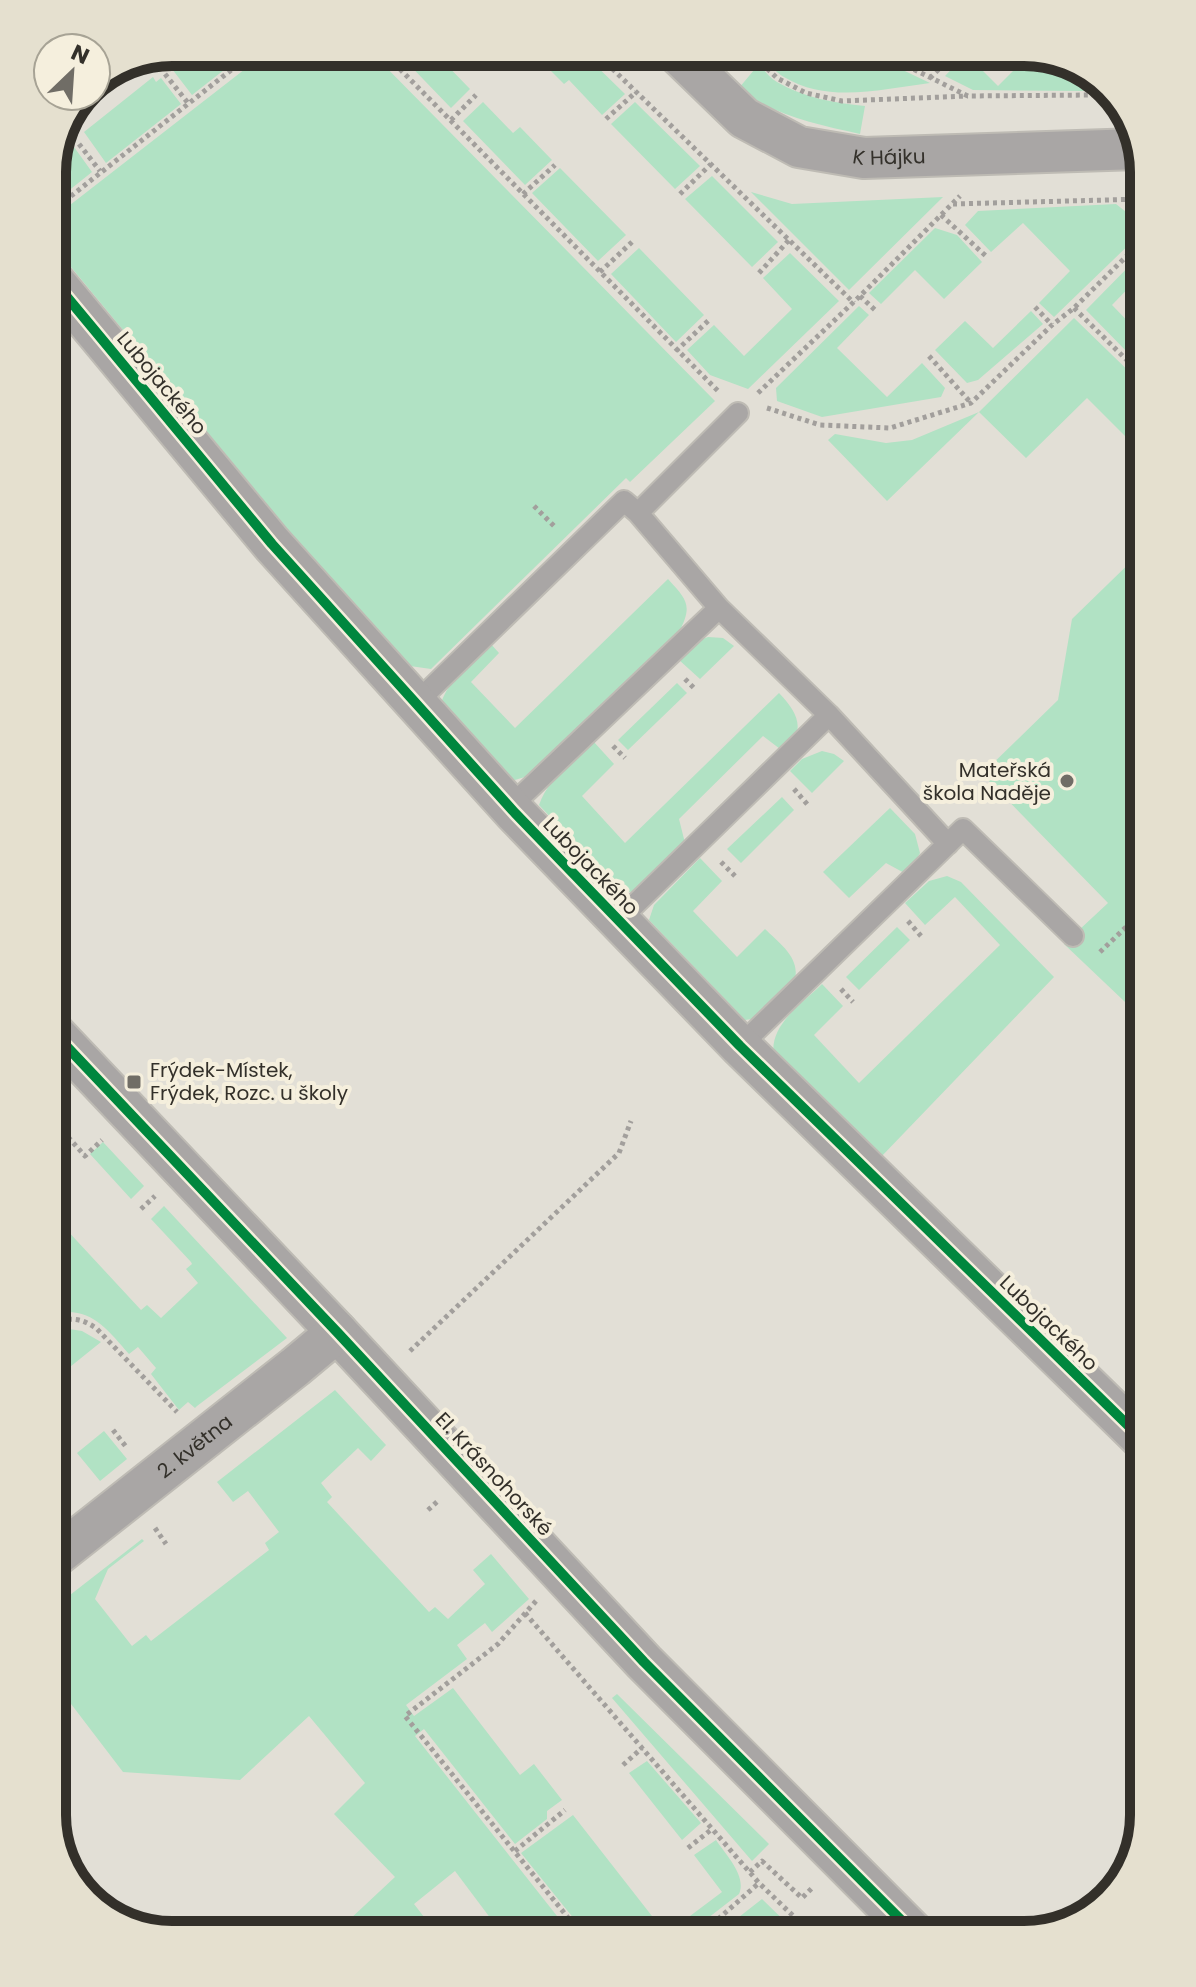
<svg xmlns="http://www.w3.org/2000/svg" width="1196" height="1987" font-family="Poppins,sans-serif">
	<style>
		.green { fill: #b1e2c4 }
		.lines { fill: none; stroke-linecap: round; stroke-linejoin: round }
		.lane-casing { stroke: #bebbb4; stroke-width: 24 }
		.street-casing { stroke: #bebbb4; stroke-width: 44 }
		.path { stroke: #a29f9c; stroke-width: 5; stroke-dasharray: 4 4; stroke-linecap: butt }
		.lane { stroke: #a9a6a5; stroke-width: 20 }
		.street { stroke: #a9a6a5; stroke-width: 40 }
		.cycleway-casing { stroke: #f5efdd; stroke-width: 15 }
		.cycleway { stroke: #00873e; stroke-width: 10 }
		.poi-dot { fill: #706d66; stroke: #f5efdd; stroke-width: 3 }
		.labels { text-anchor: middle; stroke-width: 8; stroke-linejoin: round; paint-order: stroke }
		.street-label { font-size: 20px; fill: #33302a; stroke: #f5efdd }
		.poi-label { font-size: 20px; fill: #33302a; stroke: #f5efdd; text-anchor: end }
		.rim { fill: none; stroke: #33302a; stroke-width: 10 }
	</style>
	<rect width="100%" height="100%" fill="#e2dfd6"/>
	<path class="green" d="M184,52H247L192,95L169,65Z
		M267,52H371L715,401L630,482L626,478L431,669L410,666L335,587L52,244V219Z
		M397,52H430L435,57L437,55L470,89L451,108Z
		M582,52L625,94L602,115L569,80L564,84L533,53Z
		M756,52H865L930,83C881,89 829,104 784,77C774,71 765,60 756,52Z
		M1032,52L1091,73L1097,80L1086,91L973,90L945,76L966,54L998,86Z
		M759,64C764,70 770,78 777,82C804,98 835,103 865,106L860,134C816,124 774,116 739,88Z
		M153,77L156,82L161,78L181,104L106,163L84,132Z
		M483,102L513,133L520,127L552,160L525,185L463,121Z
		M635,102L700,166L675,189L611,124Z
		M68,145L71,149L74,147L92,172L52,204C52,180 47,161 68,145Z
		M560,168L626,235L598,261L532,193Z
		M712,176L778,242L752,267L685,199Z
		M751,192L792,204L943,197L849,290Z
		M1116,204L1135,219L1141,233L1054,317L1039,303L1070,271L1023,223L991,252L965,225L978,211Z
		M935,228L957,235L982,262L944,299L915,270L881,304L869,293Z
		M639,248L704,315L676,342L611,274Z
		M1144,251V272L1112,305L1144,338V344L1131,356L1086,310Z
		M790,253L839,301L748,389L710,375L687,350L714,325L744,356L792,309L763,278Z
		M859,306L869,315L837,348L887,397L922,363L945,388L941,397L822,417L777,401L776,388Z
		M1031,311L1043,324L978,380L967,383L935,350L965,321L993,348Z
		M1074,318L1144,386V455L1087,398L1026,458L979,412L887,501L828,440L835,434L886,443L912,440L979,412Z
		M1144,549V1020L1064,944L1108,903L982,774L1058,700L1072,619Z
		M668,579C687,600 693,605 679,632L528,776L515,780L503,776L441,703C450,678 471,662 490,643L499,653L471,682L515,728Z
		M708,637L723,638L734,646L700,679L678,659L692,643Z
		M677,683L687,693L628,750L618,740Z
		M779,693C798,713 807,730 784,752L763,736L679,819L686,847L636,891L622,893L539,805C548,779 573,760 593,741L614,764L582,796L625,843Z
		M822,751L834,754L844,761L812,793L790,771L802,759Z
		M782,797L794,810L741,863L727,849Z
		M890,808L915,834L920,853L908,875L886,863L849,898L823,872Z
		M700,858L722,881L693,911L737,957L765,929C779,943 800,957 795,979L759,1018L745,1020L649,920L654,905Z
		M947,876L961,882L1054,977L880,1158L774,1057C768,1025 802,1004 822,984L843,1006L814,1035L859,1083L1000,945L955,897L925,925L905,903L929,881Z
		M897,927L910,940L859,990L846,977Z
		M103,1142L144,1186L131,1199L90,1154Z
		M164,1206L287,1338L197,1406L195,1408L188,1402L179,1410L151,1374L156,1368L138,1347L129,1354C106,1328 90,1305 52,1314V1214L141,1310L147,1305L161,1318L198,1283L186,1269L192,1264L191,1262L151,1219Z
		M63,1328L82,1331L101,1342L60,1375L52,1369V1331Z
		M335,1390L386,1445L371,1461L358,1448L321,1483L332,1497L327,1502L429,1612L435,1607L448,1619L485,1584L473,1570L491,1554L529,1599L492,1632L485,1623L457,1645L467,1659L406,1705L414,1716L453,1688L520,1775L534,1764L562,1800L547,1811V1819L515,1844L424,1729L415,1736L572,1935H503L455,1871L414,1904L438,1935H333L395,1877L334,1814L365,1783L309,1716L240,1780L123,1772L52,1679V1609L142,1539L144,1541L108,1569L95,1599L132,1646L146,1635L151,1641L269,1550L265,1543L279,1532L248,1491L233,1502L217,1482Z
		M104,1431L127,1459L100,1481L77,1453Z
		M617,1694L769,1844L752,1861L612,1698Z
		M647,1761L701,1823L682,1840L629,1773Z
		M573,1815L666,1934L722,1892L694,1855L716,1840C726,1855 747,1876 739,1894L686,1935H587L521,1853Z
		M762,1899L799,1935H716Z"/>
	<g class="lines">
		<g class="lane-casing">
			<path id="lane" d="M738,413L638,513L719,608L829,715L948,844
				M416,703L624,501L638,513
				M510,807L719,608
				M618,921L829,715
				M740,1046L963,829L1073,936"/>
		</g>
		<g class="street-casing">
			<g id="street">
				<path id="s1" d="M676,52L744,118L799,147L864,158L1138,149"/>
				<path d="M52,279L272,544L515,813L740,1046L1144,1441"/>
				<path d="M52,1031L337,1332L644,1662L916,1935"/>
				<path id="s2" d="M52,1559L295,1367L337,1332"/>
			</g>
		</g>
		<path class="path" d="M383,52L720,393
			M595,52L854,303
			M750,52L777,78L806,93L842,101L968,96
			M878,52L968,96L1092,95
			M165,74L188,103
			M930,78L954,54
			M1101,85L1092,95L1111,96
			M606,119L636,92
			M451,120L476,95
			M79,144L100,171
			M523,194L555,165
			M680,194L711,164
			M953,204L1144,199
			M52,211L254,52
			M941,215L987,257
			M600,272L632,242
			M759,273L789,240
			M860,296L875,310
			M1035,307L1052,325
			M1074,308L1144,377
			M676,351L709,320
			M929,356L971,403
			M1131,364L1144,351
			M758,393L860,296L960,196
			M767,408L820,425L890,428L971,403L1052,325L1074,308L1144,239
			M534,506L556,528
			M685,679L696,690
			M613,746L625,758
			M794,789L808,805
			M721,862L735,876
			M908,921L921,936
			M1100,952L1144,910
			M841,989L853,1002
			M68,1137L85,1156L102,1140
			M141,1209L155,1196
			M52,1322C71,1318 79,1317 96,1328L177,1412
			M410,1351L619,1153L631,1121
			M113,1430L127,1448
			M428,1510L439,1500
			M155,1528L166,1544
			M536,1601L498,1644L405,1716L582,1935
			M525,1613L759,1883L813,1935
			M623,1765L642,1748
			M688,1848L712,1829
			M515,1851L565,1810
			M750,1872L762,1861L802,1898L813,1887
			M700,1935L759,1883"/>
		<use href="#lane" class="lane"/>
		<use href="#street" class="street"/>
		<g class="cycleway-casing">
			<path id="cycleway" d="M52,279L272,544L515,813L740,1046L1144,1441
				M52,1031L337,1332L644,1662L916,1935"/>
		</g>
		<use href="#cycleway" class="cycleway"/>
	</g>
	<g class="poi-dot">
		<circle cx="1067" cy="781" r="8"/>
		<rect x="126" y="1074" width="16" height="16" rx="4"/>
	</g>
	<g class="labels">
		<g class="street-label">
			<text dy="7" stroke="none"><textPath href="#s1" startOffset="248">K Hájku</textPath></text>
			<text transform="translate(162 383) rotate(50)" y="7">Lubojackého</text>
			<text transform="translate(591 866) rotate(46)" y="7">Lubojackého</text>
			<text transform="translate(1049 1323) rotate(44)" y="7">Lubojackého</text>
			<text dy="7" stroke="none"><textPath href="#s2" startOffset="182">2. května</textPath></text>
			<text transform="translate(494 1474) rotate(47)" y="7">El. Krásnohorské</text>
		</g>
		<g class="poi-label">
			<text x="1051" y="777">Mateřská<tspan x="1051" dy="23">škola Naděje</tspan></text>
			<text x="150" y="1077" text-anchor="start">Frýdek-Místek,<tspan x="150" dy="23">Frýdek, Rozc. u školy</tspan></text>
		</g>
	</g>
	<path d="M0 0H1196V1987H0ZM172 66H1024A106 106 0 0 1 1130 172V1815A106 106 0 0 1 1024 1921H172A106 106 0 0 1 66 1815V172A106 106 0 0 1 172 66Z" fill="#e5e0cf" fill-rule="evenodd"/>
	<path class="rim" d="M172 66H1024A106 106 0 0 1 1130 172V1815A106 106 0 0 1 1024 1921H172A106 106 0 0 1 66 1815V172A106 106 0 0 1 172 66Z"/>
	<g transform="translate(72 72) rotate(25)"><circle r="38" fill="#f5efdd" stroke="#a7a395" stroke-width="2"/>
	<path d="M0-6L14 30L0 20L-14 30Z" fill="#706d66"/>
	<text y="-12" font-size="22" font-weight="bold" text-anchor="middle" fill="#33302a">N</text>
	</g>
</svg>
